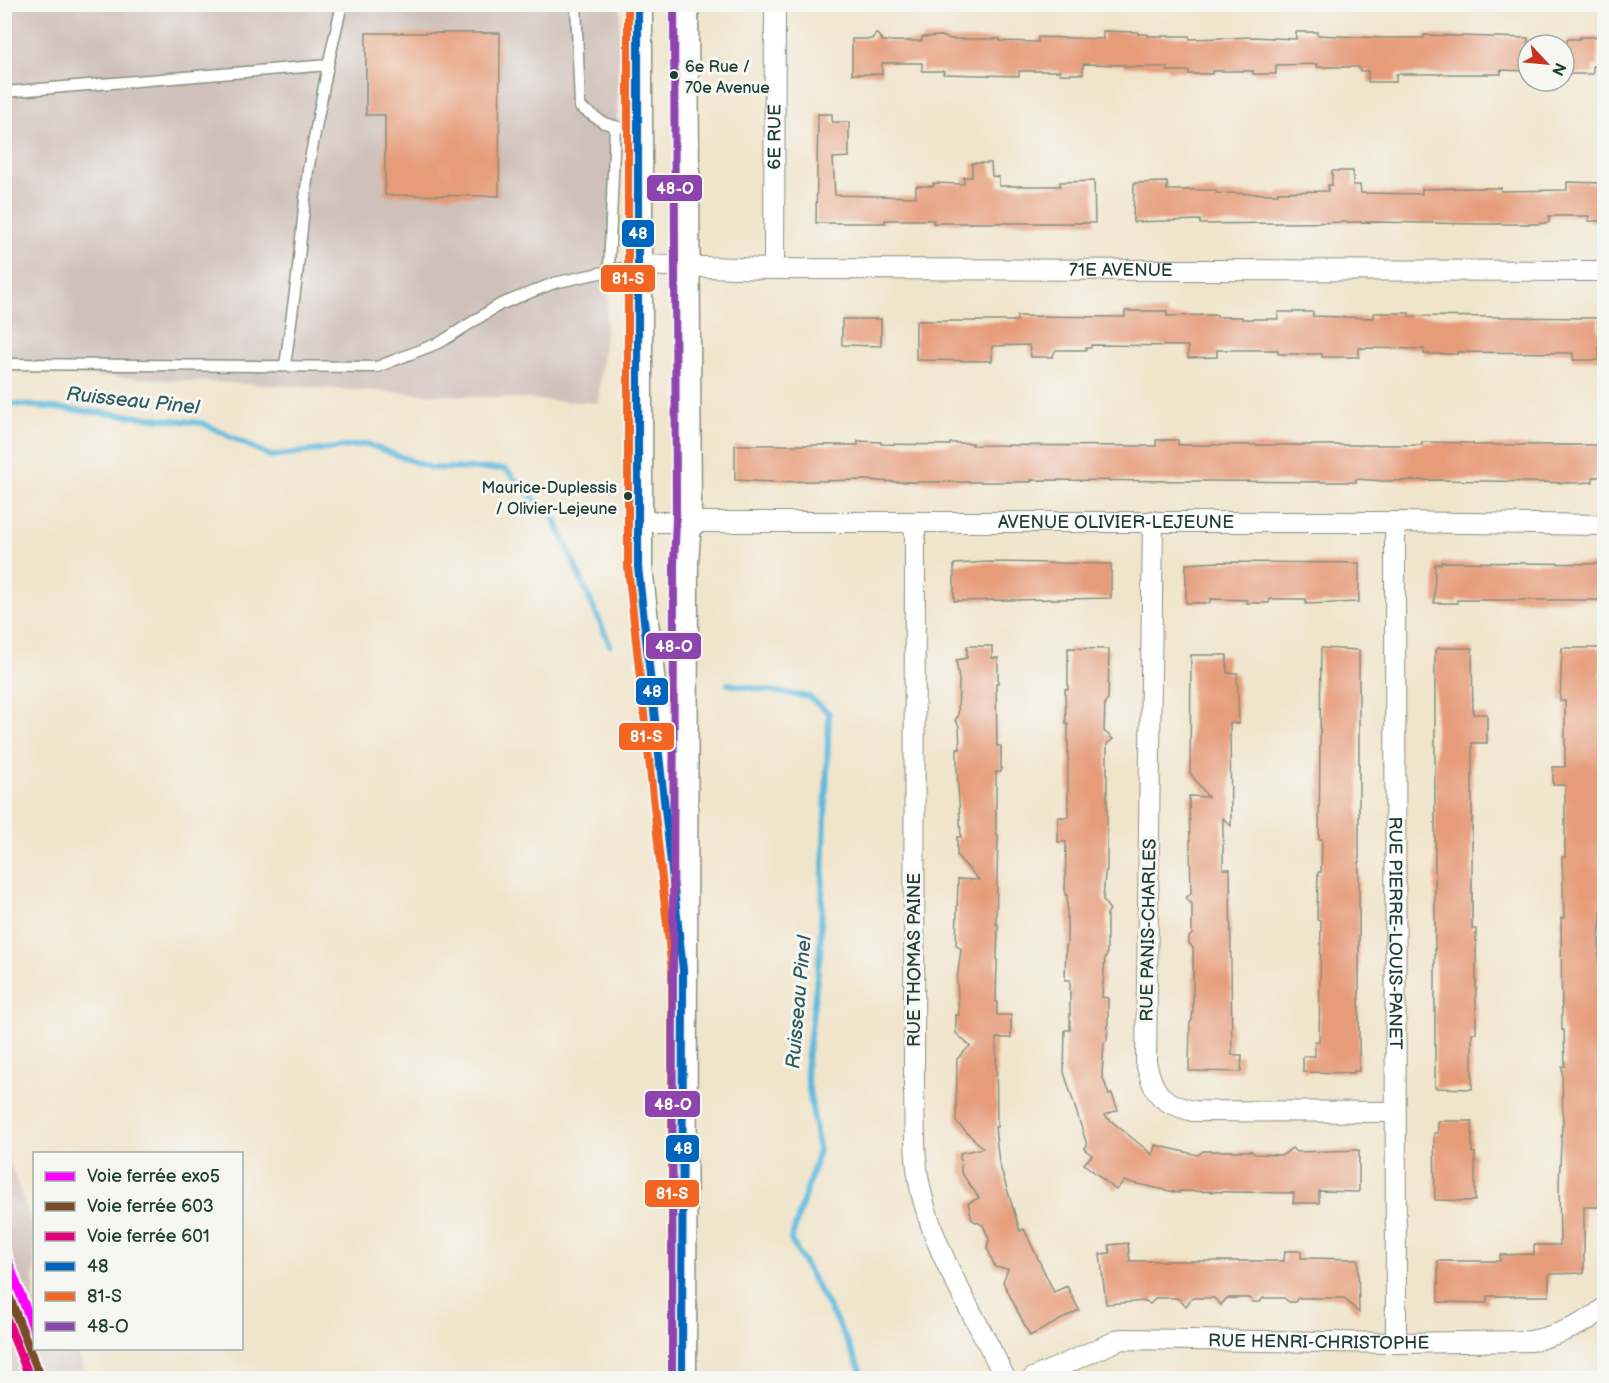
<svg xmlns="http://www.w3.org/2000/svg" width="1609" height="1383" font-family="'Balsamiq Sans',sans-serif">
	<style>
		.industrial { fill: #cfc0ba }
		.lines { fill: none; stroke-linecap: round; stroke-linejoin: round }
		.stream { stroke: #5eb9dc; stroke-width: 6 }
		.building { fill: #e69b79 }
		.lane-casing { stroke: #889080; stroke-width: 13 }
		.street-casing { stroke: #889080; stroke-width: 22 }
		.secondary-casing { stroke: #889080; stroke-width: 31 }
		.lane { stroke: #fff; stroke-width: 10 }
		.street { stroke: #fff; stroke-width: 20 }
		.secondary { stroke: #fff; stroke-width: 28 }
		.bus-1-casing { stroke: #f6f6f2; stroke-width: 12 }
		.bus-2-casing { stroke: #f6f6f2; stroke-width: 12 }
		.bus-3-casing { stroke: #f6f6f2; stroke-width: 12 }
		.bus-1 { stroke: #0065bd; stroke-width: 8 }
		.bus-2 { stroke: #f26522; stroke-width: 8 }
		.bus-3 { stroke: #8e44ad; stroke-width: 8 }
		.rail-1-casing { stroke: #f6f6f2; stroke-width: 14 }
		.rail-2-casing { stroke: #f6f6f2; stroke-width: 14 }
		.rail-3-casing { stroke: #f6f6f2; stroke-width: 14 }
		.rail-1 { stroke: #f0f; stroke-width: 9 }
		.rail-2 { stroke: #7a4b2a; stroke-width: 9 }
		.rail-3 { stroke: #e5007d; stroke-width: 9 }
		.bus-dot { fill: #1f3d34; stroke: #f6f6f2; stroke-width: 2 }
		.labels { text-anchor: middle; stroke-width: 6; stroke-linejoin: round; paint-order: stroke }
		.bus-label { font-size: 16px; fill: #1f3d34; stroke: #f6f6f2; text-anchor: start }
		.street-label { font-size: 18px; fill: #1f3d34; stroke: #f6f6f2 }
		.water-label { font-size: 20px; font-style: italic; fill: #2f5c5e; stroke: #f6f6f2 }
		.line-badge { stroke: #f6f6f2; stroke-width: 2 }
		.badge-label { font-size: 16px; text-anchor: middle; font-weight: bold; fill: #fff }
	</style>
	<rect width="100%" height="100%" fill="#f6f6f2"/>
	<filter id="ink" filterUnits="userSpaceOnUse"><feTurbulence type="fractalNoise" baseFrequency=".0167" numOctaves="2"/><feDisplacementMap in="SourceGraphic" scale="12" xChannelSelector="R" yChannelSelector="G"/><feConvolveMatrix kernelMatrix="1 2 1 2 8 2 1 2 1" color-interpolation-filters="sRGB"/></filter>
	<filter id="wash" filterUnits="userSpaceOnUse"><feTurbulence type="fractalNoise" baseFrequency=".008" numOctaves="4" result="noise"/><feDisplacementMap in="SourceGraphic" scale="24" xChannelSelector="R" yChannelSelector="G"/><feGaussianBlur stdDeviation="1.35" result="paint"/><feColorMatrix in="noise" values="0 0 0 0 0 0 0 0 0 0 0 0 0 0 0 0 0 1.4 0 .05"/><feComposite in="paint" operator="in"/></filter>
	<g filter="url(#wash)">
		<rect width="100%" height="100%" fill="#f0e4cb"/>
		<path class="industrial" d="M4,5H620L615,233L598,403L5,371Z
			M4,1145L34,1230V1348L76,1349L87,1378H5Z"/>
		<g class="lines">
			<path class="stream" d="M4,403L202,423L271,456L367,444L431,468L505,469L554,518L610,645
				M728,684L809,697L829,713L820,952L806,1070L819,1151L791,1240L843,1333L864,1378"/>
		</g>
		<g id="blocks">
			<path class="building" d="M1103,31L1138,32V34H1148V36H1189L1190,39L1254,37L1296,39V32H1317V35L1382,38H1424V35L1528,38V71L1501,70V74H1396V82H1368V71H1360L1359,67H1317L1318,64L1276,65V74H1253V71H1212V74H1189V71H1167V67H1125V65L1083,64V74H1060V71H1019V76L943,74L944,71H922V63H882V74H852V39H872L876,33L883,41H922V37L941,36L951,39H1000V41L1038,42V37L1103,39Z
				M366,33H500L499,196L385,195V115H366Z
				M1580,37H1598L1597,66H1593V74H1567V39H1580Z
				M818,114H832V122H849V157L833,158L835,195L916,197V186H934L933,183L964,184V177H972V163H991L992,176L999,177V186H1060V182L1094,181L1095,223H933L934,220H885V223H816Z
				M1332,171H1353V185H1360L1361,193L1422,194V189L1467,188H1501V191L1567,190V182L1605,183V221H1588L1589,216H1549V222L1538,224H1480L1373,222L1200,224V220L1133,222L1134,183L1167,182V190H1216V193L1278,194V192L1328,191V185H1332Z
				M1125,311H1167V316L1217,315V317H1242V319H1278V312H1313V316L1374,318V313H1409V316L1598,318L1599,360H1573V353L1457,352V354H1424V349L1359,348V357H1322V354H1278V350H1217V357L1188,358V346L1091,345V348H1086V350H1056L1052,357H1031L1029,345L992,346V361L916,360V321H1017V316L1125,317Z
				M842,319H881V346L842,345Z
				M1156,440H1178V445H1422V442L1473,443V445H1605V477H1593V482L1575,483L1441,480L1384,481L1356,479V482H1340L1031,480V482H895L864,480L773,482L735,480V445H858V441L881,442V444L950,445V443H972V445L1156,446Z
				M989,562L1111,564V598L954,601V564Z
				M1218,562L1359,563V602L1306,604V599H1270L1269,603H1247V600L1210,599V603H1186V564Z
				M1441,562L1605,564L1604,600H1457V603H1434L1435,564H1441Z
				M967,646H992V658H998V683H996L997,746H1001V772H996V835H998L996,924H998L996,1002H997V1015H1011V1038H996L997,1127H995L999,1163L1020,1231L1024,1229L1054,1292L1067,1286L1079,1310L1030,1336L1003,1282L1008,1269L995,1267L987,1248L989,1239L983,1225L972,1220L968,1203L979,1198L961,1172L960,1153L983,1148L956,1122L957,1059L970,1046L956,1033V1015H959L957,980L961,949L956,945L958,879L979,880L957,856V837H961L957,768V748L960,749L959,726L955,720L958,716L959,680L956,660L967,658Z
				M1068,648L1109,649L1108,699L1105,702L1104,731L1113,739L1107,744V870L1105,873L1103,900L1110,910L1107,913V955L1105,958L1102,997L1108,998V1023L1107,1040L1104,1043L1102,1075L1109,1095L1112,1094L1118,1110L1104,1115L1153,1155L1155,1145L1198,1155L1203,1151H1251L1255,1154L1283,1155L1292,1148L1296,1152L1359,1150V1192L1319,1191V1203H1293L1294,1193L1179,1191V1193L1124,1181L1116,1190L1084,1164L1092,1155L1084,1149L1087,1145L1064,1072L1065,1030H1070V980H1065L1066,945H1067V895H1065L1066,842H1058V817H1068V724H1066L1065,689H1068Z
				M1321,648L1359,650V1071H1354V1073L1303,1072V1056H1315V1041H1319L1321,921L1317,920L1318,872H1321L1322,839H1319Z
				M1439,648H1472L1473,714H1487V743H1472V929H1476V1033H1472V1089L1435,1088V650Z
				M1562,648H1600L1601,654V791H1599L1601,918L1599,939L1601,1207H1584V1273L1549,1274V1296H1487V1303L1438,1302V1261H1500V1255L1534,1254V1245H1560L1559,1184L1562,1125H1563L1562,1066H1565L1564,1030H1562L1561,918H1564L1562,857H1565V785H1553V767H1565V701H1560Z
				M1191,655H1227V673H1237L1239,724L1230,723L1231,826L1223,818V869H1230L1232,1055H1242L1241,1072L1189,1071L1190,1023L1192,1020L1193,1009V948L1189,943V937L1192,934V904L1186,898L1191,893L1189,796L1208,797L1190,773Z
				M1438,1121H1472V1153H1475V1201L1435,1200L1434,1133H1438Z
				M1128,1243L1130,1261H1284L1285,1251H1301V1258H1305L1358,1259L1359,1313L1344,1298H1298L1295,1302H1289L1284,1298H1263L1260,1302H1253L1249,1298H1227L1221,1305L1214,1298H1192L1186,1306L1177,1298H1156L1150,1304L1146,1301L1106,1304L1100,1254L1110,1253L1109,1245Z"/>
		</g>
	</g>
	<g filter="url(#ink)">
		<use href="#blocks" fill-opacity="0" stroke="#889080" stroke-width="1.5"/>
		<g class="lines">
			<g class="lane-casing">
				<path id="lane" d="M576,4L580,107L604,123L637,132
					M4,92L328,65L342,4
					M609,269L615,126
					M4,364L377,367L441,342L499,305L554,283L636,265
					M285,366L297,277L308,170L328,65"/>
			</g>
			<g class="street-casing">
				<g id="street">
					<path id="s1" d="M637,265L774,269L1604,271"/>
					<path id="s2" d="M774,269L775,4"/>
					<path d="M1153,521L1146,1062C1153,1094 1161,1103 1193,1111L1395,1112"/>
					<path id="s3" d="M638,522H1395L1604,525"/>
					<path id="s4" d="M1395,522L1396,1343"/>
					<path d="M915,523L914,1089C915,1127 913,1166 924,1203C941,1266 978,1320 1005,1378"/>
					<path id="s5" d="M1033,1378L1121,1339L1396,1343L1531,1341C1558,1335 1583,1326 1604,1308"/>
				</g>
			</g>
			<g class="secondary-casing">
				<path id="secondary" d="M638,4V567L668,837
					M682,1378L684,562L687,521L684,4"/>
			</g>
			<use href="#lane" class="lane"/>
			<use href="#street" class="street"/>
			<use href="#secondary" class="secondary"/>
			<g class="bus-1-casing">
				<path id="bus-1" d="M638,4V567L683,970L682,1378"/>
			</g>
			<g class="bus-2-casing">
				<path id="bus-2" d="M628,4V567L672,971V1378"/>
			</g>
			<g class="bus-3-casing">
				<path id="bus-3" d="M672,1378L674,562L676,521L674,4"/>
			</g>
			<use href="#bus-1" class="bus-1"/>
			<use href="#bus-2" class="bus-2"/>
			<use href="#bus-3" class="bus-3"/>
			<g class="rail-1-casing">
				<path id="rail-1" d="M4,1251L34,1330"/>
			</g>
			<g class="rail-2-casing">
				<path id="rail-2" d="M4,1284L41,1378"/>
			</g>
			<g class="rail-3-casing">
				<path id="rail-3" d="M4,1313L30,1378"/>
			</g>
			<use href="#rail-1" class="rail-1"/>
			<use href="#rail-2" class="rail-2"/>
			<use href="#rail-3" class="rail-3"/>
		</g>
	</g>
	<g class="bus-dot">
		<circle cx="674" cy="75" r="5"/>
		<circle cx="628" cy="496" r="5"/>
	</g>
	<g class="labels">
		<g class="bus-label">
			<text x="685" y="72">6e Rue /<tspan x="685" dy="21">70e Avenue</tspan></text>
			<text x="617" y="493" text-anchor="end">Maurice-Duplessis<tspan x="617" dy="21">/ Olivier-Lejeune</tspan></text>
		</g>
		<g class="street-label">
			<text dy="6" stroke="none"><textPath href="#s2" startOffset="132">6E RUE</textPath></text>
			<text dy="6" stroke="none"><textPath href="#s1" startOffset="484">71E AVENUE</textPath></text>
			<text dy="6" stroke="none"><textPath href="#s3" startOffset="478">AVENUE OLIVIER-LEJEUNE</textPath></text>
			<text transform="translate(1148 930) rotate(-89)" y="6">RUE PANIS-CHARLES</text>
			<text dy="6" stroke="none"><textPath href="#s4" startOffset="411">RUE PIERRE-LOUIS-PANET</textPath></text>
			<text transform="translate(914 960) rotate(-90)" y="6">RUE THOMAS PAINE</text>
			<text dy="6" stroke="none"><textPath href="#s5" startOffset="294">RUE HENRI-CHRISTOPHE</textPath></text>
		</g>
		<g class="water-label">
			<text transform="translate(133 400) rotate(6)" y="7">Ruisseau Pinel</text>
			<text transform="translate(798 1002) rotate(-85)" y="7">Ruisseau Pinel</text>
		</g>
	</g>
	<g class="line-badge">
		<rect x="646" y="174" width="57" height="28" rx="6" fill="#8e44ad"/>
		<rect x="621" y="219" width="34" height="29" rx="6" fill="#0065bd"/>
		<rect x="600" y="264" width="56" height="29" rx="6" fill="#f26522"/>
		<rect x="645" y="632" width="57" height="28" rx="6" fill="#8e44ad"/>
		<rect x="635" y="677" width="34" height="29" rx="6" fill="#0065bd"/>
		<rect x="618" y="722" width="57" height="29" rx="6" fill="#f26522"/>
		<rect x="644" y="1090" width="57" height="28" rx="6" fill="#8e44ad"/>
		<rect x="665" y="1134" width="35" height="29" rx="6" fill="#0065bd"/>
		<rect x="644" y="1179" width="56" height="29" rx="6" fill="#f26522"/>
	</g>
	<g class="badge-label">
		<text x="675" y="194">48-O</text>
		<text x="638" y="239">48</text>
		<text x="628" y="284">81-S</text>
		<text x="674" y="652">48-O</text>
		<text x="652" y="697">48</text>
		<text x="646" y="742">81-S</text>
		<text x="673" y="1110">48-O</text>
		<text x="683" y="1154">48</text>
		<text x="672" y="1199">81-S</text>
	</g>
	<rect width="1609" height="1383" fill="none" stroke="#f6f6f2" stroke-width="24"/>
	<rect x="33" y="1152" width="210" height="198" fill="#f6f6f2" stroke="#a0aca6" stroke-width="1.5"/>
	<rect x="45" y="1172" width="30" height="9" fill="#ff00ff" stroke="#a0aca6" stroke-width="1.5"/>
	<text x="87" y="1182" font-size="18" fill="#1f3d34">Voie ferrée exo5</text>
	<rect x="45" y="1202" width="30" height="9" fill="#7a4b2a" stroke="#a0aca6" stroke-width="1.5"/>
	<text x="87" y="1212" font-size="18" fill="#1f3d34">Voie ferrée 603</text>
	<rect x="45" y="1232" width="30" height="9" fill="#e5007d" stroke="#a0aca6" stroke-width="1.5"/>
	<text x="87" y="1242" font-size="18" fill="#1f3d34">Voie ferrée 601</text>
	<rect x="45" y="1262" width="30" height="9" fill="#0065bd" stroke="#a0aca6" stroke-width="1.5"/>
	<text x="87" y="1272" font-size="18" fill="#1f3d34">48</text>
	<rect x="45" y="1292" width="30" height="9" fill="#f26522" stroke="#a0aca6" stroke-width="1.5"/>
	<text x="87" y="1302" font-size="18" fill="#1f3d34">81-S</text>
	<rect x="45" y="1322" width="30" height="9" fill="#8e44ad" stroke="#a0aca6" stroke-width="1.5"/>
	<text x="87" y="1332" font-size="18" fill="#1f3d34">48-O</text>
	<g transform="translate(1546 63) rotate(116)"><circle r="28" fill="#f6f6f2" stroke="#a0aca6" stroke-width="1.5"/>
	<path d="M0-4.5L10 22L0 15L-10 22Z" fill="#c8321e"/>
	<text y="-9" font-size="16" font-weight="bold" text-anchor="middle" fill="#1f3d34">N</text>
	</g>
</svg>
